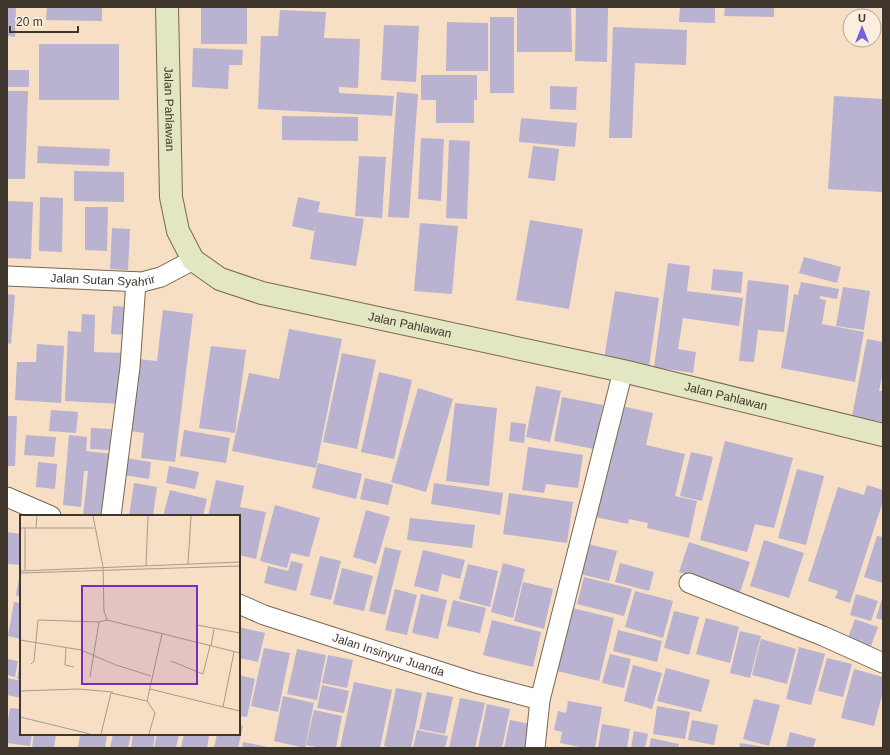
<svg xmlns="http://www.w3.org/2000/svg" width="890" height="755" font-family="Arial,sans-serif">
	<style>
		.building { fill: #b9b2d0 }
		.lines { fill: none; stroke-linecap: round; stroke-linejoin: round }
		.street-casing { stroke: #7a674f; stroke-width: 21 }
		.secondary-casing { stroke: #7a674f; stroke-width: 24 }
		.street { stroke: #fff; stroke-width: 19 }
		.secondary { stroke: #e2e6c2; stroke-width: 22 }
		.labels { text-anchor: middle; stroke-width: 4; stroke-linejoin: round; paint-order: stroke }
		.street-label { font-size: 12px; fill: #3e352b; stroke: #fceede }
		.inset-road { fill: none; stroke: #ac9b87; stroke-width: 1 }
		.view { fill: #7b2cbf; fill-opacity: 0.15; stroke: #7b2cbf; stroke-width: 2 }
		.inset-edge { fill: none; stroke: #3e352b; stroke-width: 2 }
	</style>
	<rect width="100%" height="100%" fill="#f6dfc4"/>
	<path class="building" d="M7,7H16L15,37L7,36Z
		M47,7H102V21L46,20Z
		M201,7H247V44H201Z
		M517,7H571L572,52H517Z
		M576,7H608L607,62L575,61Z
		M680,7H715V23L679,22Z
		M725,7H774V17L724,16Z
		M280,10L326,12L324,38L360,39L358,88L339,87V93L394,96L392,116L258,109L261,36H278Z
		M490,17H514V93H490Z
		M447,22L488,23V71H446Z
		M384,25L419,26L416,82L381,80Z
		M613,27L687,30L686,65L635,63L632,138H609Z
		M39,44H119V100H39Z
		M193,48L243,50L242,65H229L228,89L192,87Z
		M7,70H29V87H7Z
		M421,75H477V100H474V123H436V100H421Z
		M550,86L577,87L576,110L550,109Z
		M7,91H28L25,179H7Z
		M397,92L418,94L409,218L388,217Z
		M834,96L883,99V192L828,189Z
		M282,116L358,117V141L282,140Z
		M521,118L577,123L575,147L519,142Z
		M421,138L444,139L441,201L418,199Z
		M449,140L470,141L467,219L446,218Z
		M38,146L110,149L109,166L37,163Z
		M533,146L559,149L555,181L528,178Z
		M359,156L386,157L382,218L355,216Z
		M74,171L124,172V202L74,201Z
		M40,197L63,198L62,252L39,251Z
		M298,197L320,202L318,212L364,219L356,266L310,259L316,222L314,231L292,226Z
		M7,201L33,202L31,259L7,258Z
		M85,207H108L107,251L85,250Z
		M530,220L583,229L569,309L516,300Z
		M420,223L458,226L452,294L414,291Z
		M112,228L130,229L128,270L110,269Z
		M804,257L841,267L837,283L799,273Z
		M668,263L690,266L687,291L743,298L739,326L683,318L678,349L696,352L693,373L654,367Z
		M713,269L743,272L741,293L711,290Z
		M748,280L789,285L784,332L758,330L754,362L739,361Z
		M801,282L839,289L837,299L820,296V299L826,300L822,324L864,332L855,382L781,368L794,294L798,295Z
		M843,287L870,291L864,330L836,326Z
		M615,291L659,298L649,366L604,359Z
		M7,294L15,295L11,344L7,343Z
		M113,306L130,307L128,335L111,334Z
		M163,310L193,314L175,462L141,458L144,433L130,431L138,359L157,361Z
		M82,314L95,315L94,352L124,353L121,404L65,401L68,331L81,332Z
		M289,329L342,339L316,468L232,451L249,373L279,379Z
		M867,339L883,342V372L879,391H883V422L852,416Z
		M37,344L64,346L61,403L15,400L17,362H36Z
		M211,346L246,350L235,433L199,428Z
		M342,353L376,360L357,449L323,442Z
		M379,372L412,380L394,459L361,452Z
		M536,386L561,391L550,442L526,437Z
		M418,388L453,399L426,492L391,482Z
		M562,397L603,405L594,449L554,441Z
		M455,403L497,408L489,486L446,481Z
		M617,405L653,413L646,445L685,454L675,496L697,501L689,538L647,528L648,523L629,519L628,524L591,516Z
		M51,410L78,412L76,433L49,431Z
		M7,416H17L15,466H7Z
		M511,422L526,424L524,443L509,441Z
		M91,428L111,429L110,450L90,449Z
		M184,430L230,438L226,463L180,456Z
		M26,435L56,437L54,457L24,455Z
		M69,435L87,437L86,451L112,454L107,516H83L88,471H84L81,507L63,505Z
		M725,441L793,458L774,528L755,524L747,552L700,540Z
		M528,447L583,455L578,488L546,484L544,493L522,490Z
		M691,452L713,457L702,501L680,496Z
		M126,458L151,462L149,479L124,475Z
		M38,462L57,464L55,489L36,487Z
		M318,463L362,474L356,499L312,488Z
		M169,466L199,472L195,489L166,483Z
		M797,469L824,476L806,545L778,538Z
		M365,478L393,485L388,505L360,499Z
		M216,480L244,486L240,507L266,512L256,559L239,555V516H208Z
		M134,483L157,487L153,516H129Z
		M434,483L503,493L500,515L431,504Z
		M867,485L883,490V501L850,603L835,598L838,591L808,581L838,487L864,495Z
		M170,490L207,499L203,516H163Z
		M509,493L573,502L567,543L503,534Z
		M275,505L320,518L309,557L291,553L287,568L260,561Z
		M366,510L390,517L376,564L353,557Z
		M410,518L475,525L472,548L407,540Z
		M7,532L21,534V565L7,564Z
		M877,536L883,537V583L864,577Z
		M764,540L804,553L789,598L750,586Z
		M689,542L750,562L740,592L679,572Z
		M588,544L617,551L609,581L580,574Z
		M385,547L401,551L385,615L369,611Z
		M423,550L465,560L460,579L442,574L438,592L414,586Z
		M320,556L341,561L331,600L310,595Z
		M291,561L303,564L296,591L264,583L268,566L288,571Z
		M503,563L525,569L513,618L491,612Z
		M620,563L654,572L649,591L615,582Z
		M468,564L498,571L490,607L459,599Z
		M342,568L373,576L364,611L333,604Z
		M20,574H21V597L16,595Z
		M584,577L632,589L624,616L577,604Z
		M523,582L553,589L544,629L514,621Z
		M395,589L417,595L407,635L385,630Z
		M635,591L673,601L663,638L625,627Z
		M421,594L447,600L438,639L412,633Z
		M856,594L878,601L871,621L850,615Z
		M883,596V620L876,618Z
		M453,600L486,608L480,633L447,626Z
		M14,602L21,603V639L8,636Z
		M568,607L614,618L599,681L553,670Z
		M674,611L699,617L689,655L664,648Z
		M706,618L739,627L730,663L696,654Z
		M855,619L878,627L871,646L848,638Z
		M492,620L541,632L533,667L483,655Z
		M239,627L265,633L258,662L239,658Z
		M618,630L662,641L657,662L613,651Z
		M740,631L761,636L750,678L730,673Z
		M761,639L796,649L787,684L752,675Z
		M799,647L825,654L811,705L786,699Z
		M264,648L290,653L278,712L251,706Z
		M297,649L326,655L317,700L287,694Z
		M610,654L631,659L624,688L602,683Z
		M328,655L353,660L347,688L322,683Z
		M827,658L852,664L843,697L818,691Z
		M7,659L18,661L15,677L7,675Z
		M20,661H21V680L17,679Z
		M633,665L662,673L652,709L624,701Z
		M666,668L710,680L701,712L657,701Z
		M854,669L883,677V691L874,726L841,718Z
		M239,675L255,679L247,717L239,716Z
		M7,678L21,681V698L7,695Z
		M354,682L392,690L380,748H340Z
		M322,685L349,691L344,713L317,708Z
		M396,688L422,693L411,748H393L384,746Z
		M427,692L453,697L445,734L419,729Z
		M283,696L314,703L305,748L274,741Z
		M460,698L485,703L475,748H449Z
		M754,699L780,705L769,746L743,739Z
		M568,701L602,707L595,748H585L560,743L562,732L554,730L558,711L566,713Z
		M487,704L510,709L502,748H478Z
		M657,706L690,712L685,739L653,734Z
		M10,708L21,709V734H32L30,746L7,743V726Z
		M314,710L342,716L336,748H322L306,745Z
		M510,720L535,725L530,748H504Z
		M692,720L718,725L714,745L688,740Z
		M602,724L630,729L627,748H598Z
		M239,725L243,726L238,748H214L217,734H239Z
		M417,730L448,736L445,748H413Z
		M634,731L648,734L645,748H631Z
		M790,732L816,739L813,748H786Z
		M34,734H56L54,748H32Z
		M80,734H107L105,748H78Z
		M113,734H131L128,748H110Z
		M133,734H155L153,748H131Z
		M157,734H179L176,748H154Z
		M184,734H199L209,736L207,748H181Z
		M651,738L679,744L678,748H649Z
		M243,742L268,747V748H242Z
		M740,743L766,747V748H739Z"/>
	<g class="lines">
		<g class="street-casing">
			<g id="street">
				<path id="s1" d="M7,276L142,282L161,277L193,260"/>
				<path d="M7,497L51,516"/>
				<path d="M111,516L130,367L136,282"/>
				<path d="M689,583L823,636L883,663"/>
				<path id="s2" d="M239,604L264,615L476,683L540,700"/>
				<path d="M535,748L540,700L623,371"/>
			</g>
		</g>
		<g class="secondary-casing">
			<g id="secondary">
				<path id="s3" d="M167,7L171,197L178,231L193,260L220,279L262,293L623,371L883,435"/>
			</g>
		</g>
		<use href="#street" class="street"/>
		<use href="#secondary" class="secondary"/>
	</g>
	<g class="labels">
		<g class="street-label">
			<text dy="4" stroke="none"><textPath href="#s3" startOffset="102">Jalan Pahlawan</textPath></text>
			<text dy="4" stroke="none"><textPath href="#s1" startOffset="96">Jalan Sutan Syahrir</textPath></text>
			<text dy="4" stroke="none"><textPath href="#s3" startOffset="486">Jalan Pahlawan</textPath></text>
			<text dy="4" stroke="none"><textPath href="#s3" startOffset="810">Jalan Pahlawan</textPath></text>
			<text dy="4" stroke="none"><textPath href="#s2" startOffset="158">Jalan Insinyur Juanda</textPath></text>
		</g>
	</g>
	<g transform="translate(20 515)">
		<rect width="220" height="220" fill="#f6dfc4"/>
		<path class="inset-road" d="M73,1L83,52L84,96L87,105L220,138M0,13H74M16,13L17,1M168,49L171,1M126,51L128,1M5,55V13M0,56L220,47M0,58L220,51M177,110L220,118M0,125L61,135L96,150L131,161M191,131L194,114M46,132L45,150L54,152M151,146L183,159L190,131M11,149L14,146L18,105L79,107L87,105M70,162L79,107M130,174L203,192L214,137M0,176L58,174L93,177M127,186L142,119M127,186L135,198L129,219M203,192L220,196M0,202L70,219M81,219L91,178L127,186"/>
		<path class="view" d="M62,71H177V169H62Z"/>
		<rect width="220" height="220" class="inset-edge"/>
	</g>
	<rect width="890" height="755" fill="none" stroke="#3e352b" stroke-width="16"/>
	<g transform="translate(862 28)"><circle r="19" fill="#fceede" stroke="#b0a496"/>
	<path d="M0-3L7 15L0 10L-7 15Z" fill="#6e64df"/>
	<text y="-6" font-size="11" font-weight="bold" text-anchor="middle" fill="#3e352b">U</text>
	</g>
	<path d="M10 26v6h68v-6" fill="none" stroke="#3e352b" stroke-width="2"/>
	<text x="16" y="26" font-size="12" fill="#3e352b" stroke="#fceede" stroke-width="3" paint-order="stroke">20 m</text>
</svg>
